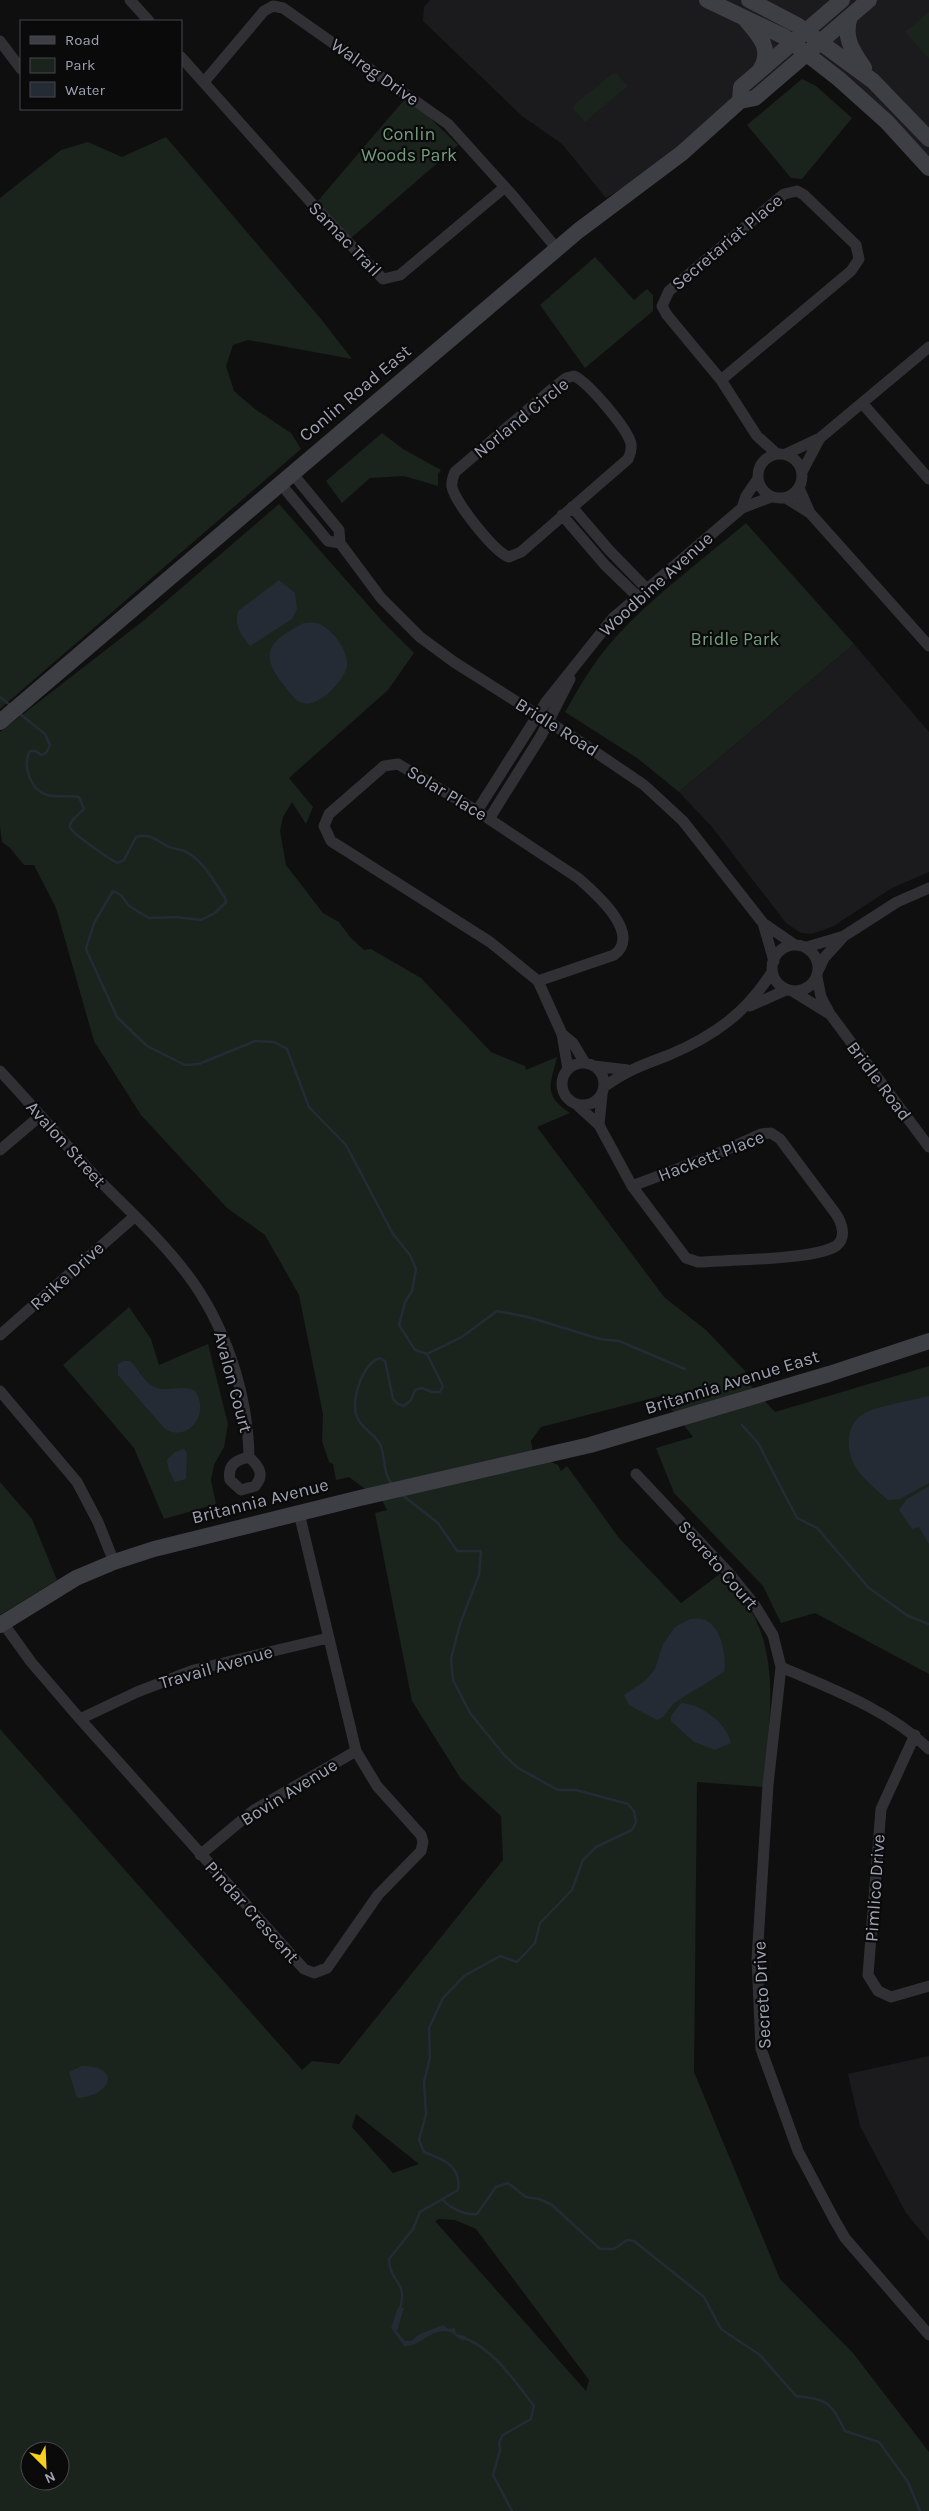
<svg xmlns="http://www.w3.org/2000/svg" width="929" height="2511" font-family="Karla,sans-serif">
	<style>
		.built { fill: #1b1b1d }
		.green { fill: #1b231d; fill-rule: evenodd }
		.water { fill: #252b34 }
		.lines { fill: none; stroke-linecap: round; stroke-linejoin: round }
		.stream { stroke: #252b34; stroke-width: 2.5 }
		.street { stroke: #303035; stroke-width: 11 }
		.secondary { stroke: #3e3e45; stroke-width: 16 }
		.labels { text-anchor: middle; stroke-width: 4.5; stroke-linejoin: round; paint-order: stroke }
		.street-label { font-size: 18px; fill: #9fa2b2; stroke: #0a0a0b }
		.park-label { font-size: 18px; fill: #759e7e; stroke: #0a0a0b }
	</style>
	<rect width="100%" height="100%" fill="#0f0f10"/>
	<path class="built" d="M430,0H707L807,54L682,153L606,198L562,144L522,116L423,21L424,7Z
		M725,0H929V157Z
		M854,644L929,732V872L892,888L832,927L811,934L801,933L786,923L712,827L679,792Z
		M929,2056V2241L906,2213L860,2126L848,2074Z"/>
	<path class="green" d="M929,12V59L905,32Z
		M616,73L628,86L585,122L573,109L574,105L612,74Z
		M802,79L816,86L852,118L802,179L791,178L747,125Z
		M404,100L429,117L458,145L350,239L317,202Z
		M166,137L321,319L352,359L248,340L233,345L226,366L234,391L255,409L291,433L301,449L0,709V198L61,150L88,142L122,157Z
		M595,257L634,300L647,289L653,295V311L585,368L540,305Z
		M382,433L403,449L441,470L438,474V486L404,476L370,478L342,503L326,481Z
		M279,504L383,622L414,653L388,690L289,778L313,807L306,824L292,802L283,817L280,831L286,865L323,913L339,922L350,937L364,950L371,949L421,978L491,1052L525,1066L526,1070L557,1057C551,1084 542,1095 570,1113L537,1127L664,1297L706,1330L746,1372L740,1374L775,1412L929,1366V1674L815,1613L781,1623L763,1586L674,1493L656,1448L693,1437L661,1396L541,1427L531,1441L533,1453L558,1465L561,1471L567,1466L619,1538L681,1603L720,1574C732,1588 747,1601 755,1618C780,1670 768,1732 763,1787L697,1782L694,2072L780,2279L853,2353L929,2452V2511H0V1729L302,2070L312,2061L339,2064L503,1860L501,1816L461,1779L412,1701L375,1513L387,1510L383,1502L349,1477L336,1480L333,1464L329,1462L322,1441L323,1414L299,1295L265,1235L227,1208L141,1115L94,1041L56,908L34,865H24L10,848L2,842L0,826V732L143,621ZM356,2114L419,2164L393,2173L352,2127ZM439,2219L455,2220L476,2229L589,2380L586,2391L435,2221ZM30,2451H60V2481H30Z
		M746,523L854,644L679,792L637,758L565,712C580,686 594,661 614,639C652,597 702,560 746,523Z
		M129,1307L151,1339L159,1365L208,1344L228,1424L224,1447L214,1465L211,1480L216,1504L164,1519L134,1448L63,1365Z
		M0,1482L32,1519L57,1580L0,1615Z"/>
	<path class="water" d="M279,580L295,593L297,609L292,619L250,646C241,635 234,626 238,611Z
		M304,623C308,623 312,622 316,623C332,627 352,654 346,670C341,683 318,708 303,703C295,701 291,694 286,688C258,654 267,642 304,623Z
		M123,1361H130C138,1368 142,1379 151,1385C165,1395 181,1383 195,1391C211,1413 188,1443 165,1429L118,1375V1364Z
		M929,1396V1483L900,1499L888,1500C867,1481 846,1467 849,1437C851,1424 856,1417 869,1411C887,1404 910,1401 929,1396Z
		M184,1449L187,1453L186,1479L175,1482L169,1471L167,1460L175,1452Z
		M929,1486V1544L919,1527L912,1529L899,1510L907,1499Z
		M690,1619C694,1619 699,1618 702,1619C721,1623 727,1656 724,1672L674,1703L663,1717L657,1720L629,1705L624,1695L646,1680L655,1669L663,1644L675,1627Z
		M681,1703C701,1704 727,1723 731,1743L715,1750L694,1742L671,1721V1716Z
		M82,2066C122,2066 112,2096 77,2098L69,2072Z
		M398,2307L404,2308L397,2331L405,2341H411L420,2334L443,2325L449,2329L455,2328L456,2334L466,2336L464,2341C458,2339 455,2334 450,2332C433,2326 419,2348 404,2346L391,2328Z"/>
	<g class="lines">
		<path class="stream" d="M0,697L10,705
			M20,714L45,734L50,745L46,753L41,755L36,751H30C22,765 30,790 47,795C57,798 68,795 79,797L84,809C80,814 69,820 70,827C71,833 112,861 118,863L124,860L136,837C150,832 158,842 169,847C173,849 179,849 184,851C202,858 215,883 225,898L226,902L215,913L201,920L176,917L149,918L129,906L121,895L113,891L94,923L86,949L117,1017L147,1046L185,1065L199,1064L255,1041L274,1042L287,1049L309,1107L346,1145L393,1234L410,1255L416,1269L412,1291L405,1302L399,1325L415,1350L427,1354L443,1386L440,1392H432L422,1388L415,1390L411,1400L404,1406L398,1404L393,1399L385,1361L380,1358C362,1364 350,1401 357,1417C361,1428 375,1434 380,1444C386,1457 382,1472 392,1484
			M427,1354L462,1337L497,1311L528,1317L600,1339L619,1341L685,1369
			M742,1425L758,1443L797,1518L817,1528L869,1588L908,1616L929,1624
			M443,2200C450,2208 466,2216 477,2214L496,2187L508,2183L526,2197L539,2199L552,2205L600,2249H614L627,2240L634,2241L704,2297L721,2329L760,2355L796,2396C830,2400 830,2402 845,2431L879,2442L908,2482L920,2511
			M400,2309C408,2280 390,2284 389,2259L413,2229L420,2212L458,2190C462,2166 443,2159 424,2152L419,2140L426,2114L424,2082L430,2057L429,2028L443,1998L464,1976L500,1956L517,1962L535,1943L540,1923L572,1890L583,1860L596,1847L632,1830L636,1822L634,1811L628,1804L576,1790H558L518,1768L505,1756L470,1713L453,1680L451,1659L460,1624L479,1575L481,1551H457L438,1523L401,1494
			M462,2337C493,2348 515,2381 534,2406L531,2419L503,2435L499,2442L500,2450L493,2475L512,2511"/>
		<path class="street" d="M130,0L149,21
			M0,41L21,69
			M181,57L316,208L383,279L400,275L505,187
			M204,82L264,11L273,6L283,8L448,124L513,196L557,249
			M574,376C588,382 628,429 631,444C632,451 630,454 628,459L521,552L509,557C494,552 455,502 452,487C451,481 453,477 455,472L552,389L566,378Z
			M721,380L851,271L859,259L856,245L804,195L797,191L784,194L669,291L662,306L667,315L721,380L757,436L776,453
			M862,403L929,479
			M758 476a22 22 0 1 1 44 0a22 22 0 1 1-44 0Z
			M786,454L820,438L929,347
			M802,472L820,438
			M292,473L339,530L340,543L381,598L420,637L454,662L585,745L644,785L683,821L763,923L795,945
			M280,483L328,541L340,543
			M799,488L810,513
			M786,498L810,513L929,646
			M572,507L609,550L646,588
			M742,508L746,496L757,480
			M562,515L605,565L637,596
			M477,811L546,702L613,618L742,508L771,497
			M489,819L541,736L570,679
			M763,923L774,961
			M772 968a23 23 0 1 1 46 0a23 23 0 1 1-46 0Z
			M807,947L844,936L897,902L929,888
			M819,969L824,958L844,936
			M817,977L821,997L830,1014L929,1147
			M538,981L490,942L331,841L324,826L329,814L384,766L398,764L477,811L578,878C595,893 643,934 614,955L538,981L562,1034L568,1069
			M794,992L828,1013
			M750,1006L786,990
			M562,1034L573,1043L585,1063
			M562 1084a21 21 0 1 1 42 0a21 21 0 1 1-42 0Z
			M594,1066L628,1070
			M0,1071C32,1105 62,1141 94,1175C125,1207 160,1238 187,1274C225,1324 248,1394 249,1457C259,1466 265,1475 255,1486L241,1490L230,1480C227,1465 236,1460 249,1457
			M604,1087C625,1071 645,1064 669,1055C714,1036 746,1013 772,972
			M576,1104L599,1125L632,1186L686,1258L698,1262C727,1260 814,1260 836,1246C847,1238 842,1223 836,1214L780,1139L771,1133L761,1134L712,1156L632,1186
			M599,1125L602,1095
			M0,1150L40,1116
			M0,1335L134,1217
			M0,1391L77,1482L98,1522L114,1562
			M636,1474L728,1572L754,1604L773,1635L781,1667L768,1785L757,1959L761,2049L798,2151L834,2219L845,2238L929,2335
			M3,1623L31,1662L80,1719L304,1969L314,1973L327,1968L378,1895L421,1851L423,1842L421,1835L377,1786L356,1751L299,1513
			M781,1667C832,1689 889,1710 929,1749
			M80,1719L137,1692L194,1670L328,1638
			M915,1735L881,1809L868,1975L878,1991L891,1997L929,1986
			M200,1855L254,1810L356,1751"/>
		<path class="secondary" d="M707,0L785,37L839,79L887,122L929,168
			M749,0L797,25L873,81L929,139
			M850,16C843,38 852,50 864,68
			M746,20C760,36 773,50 760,70
			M740,101L741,87L842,0
			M0,722L578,231L682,153L740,101L755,98L869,0
			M0,1625L76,1578L114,1562L154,1549L360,1498L590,1445L829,1374L929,1341"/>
	</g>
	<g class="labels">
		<g class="street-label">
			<text transform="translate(375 72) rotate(35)" y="6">Walreg Drive</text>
			<text transform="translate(345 239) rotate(46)" y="6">Samac Trail</text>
			<text transform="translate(727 242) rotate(-40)" y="6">Secretariat Place</text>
			<text transform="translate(355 393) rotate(-40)" y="6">Conlin Road East</text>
			<text transform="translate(521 418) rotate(-39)" y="6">Norland Circle</text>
			<text transform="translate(656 584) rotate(-42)" y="6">Woodbine Avenue</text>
			<text transform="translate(557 727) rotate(32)" y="6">Bridle Road</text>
			<text transform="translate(447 793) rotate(31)" y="6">Solar Place</text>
			<text transform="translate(879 1081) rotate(53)" y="6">Bridle Road</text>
			<text transform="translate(66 1144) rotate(48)" y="6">Avalon Street</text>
			<text transform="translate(711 1156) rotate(-21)" y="6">Hackett Place</text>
			<text transform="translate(67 1276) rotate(-42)" y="6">Raike Drive</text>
			<text transform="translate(233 1382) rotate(75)" y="6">Avalon Court</text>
			<text transform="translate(732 1382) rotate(-17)" y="6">Britannia Avenue East</text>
			<text transform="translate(260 1501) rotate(-14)" y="6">Britannia Avenue</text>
			<text transform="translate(718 1565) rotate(49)" y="6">Secreto Court</text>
			<text transform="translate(216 1667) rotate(-16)" y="6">Travail Avenue</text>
			<text transform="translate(289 1792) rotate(-32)" y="6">Bovin Avenue</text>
			<text transform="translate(875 1888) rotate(-86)" y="6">Pimlico Drive</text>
			<text transform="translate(252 1912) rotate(48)" y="6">Pindar Crescent</text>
			<text transform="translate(762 1995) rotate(-93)" y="6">Secreto Drive</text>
		</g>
		<g class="park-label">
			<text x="409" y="140">Conlin<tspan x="409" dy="21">Woods Park</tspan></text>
			<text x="735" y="645">Bridle Park</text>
		</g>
	</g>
	<rect x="20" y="20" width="162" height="90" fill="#0a0a0b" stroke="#46474e"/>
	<rect x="30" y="36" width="25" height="8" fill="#3e3e45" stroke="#46474e"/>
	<text x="65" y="45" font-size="15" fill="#9fa2b2">Road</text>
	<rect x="30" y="58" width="25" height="15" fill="#1b231d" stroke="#46474e"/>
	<text x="65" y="70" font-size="15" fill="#9fa2b2">Park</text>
	<rect x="30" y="82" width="25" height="15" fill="#252b34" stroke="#46474e"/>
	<text x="65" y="95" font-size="15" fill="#9fa2b2">Water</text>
	<g transform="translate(45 2466) rotate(156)"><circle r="24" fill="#0a0a0b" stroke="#46474e"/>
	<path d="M0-4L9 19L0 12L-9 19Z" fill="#f8cf1f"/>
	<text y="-8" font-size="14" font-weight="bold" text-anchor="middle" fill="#9fa2b2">N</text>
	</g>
</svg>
